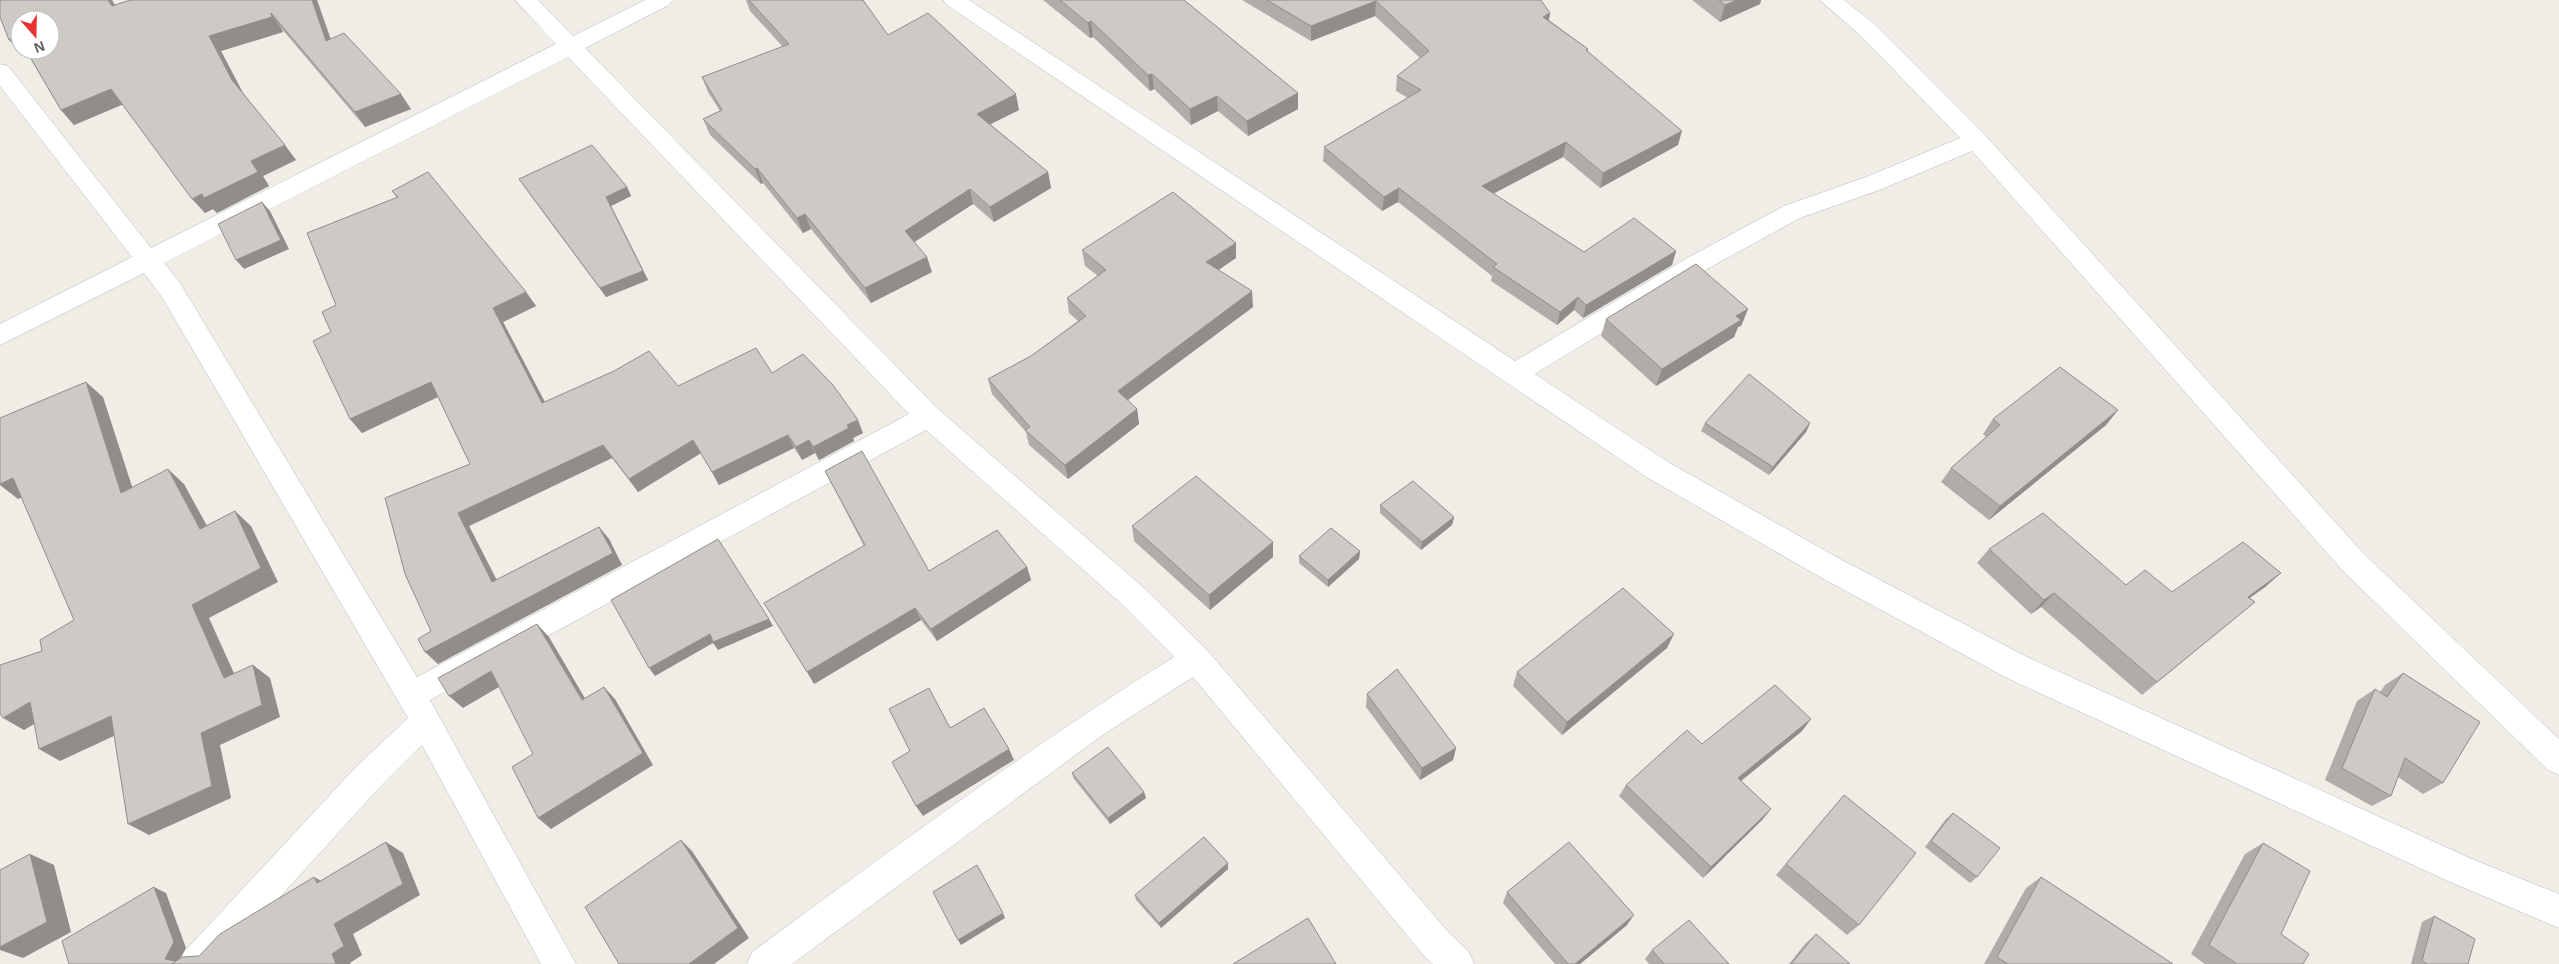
<svg xmlns="http://www.w3.org/2000/svg" width="2559" height="964" font-family="Arial,sans-serif">
	<style>
		.lines { fill: none; stroke-linecap: round; stroke-linejoin: round }
		.minor-casing { stroke: #b6b9bc; stroke-width: 1 }
		.secondary-casing { stroke: #b7bbbf; stroke-width: 1 }
		.minor { fill: #fff; fill-rule: evenodd }
		.secondary { fill: #fff; fill-rule: evenodd }
		.wall { fill: #b0ada9 }
		.shaded-wall { fill: #908d8a }
		.building { fill: #cdc9c5; stroke: #908d8a }
	</style>
	<rect width="100%" height="100%" fill="#f0ede6"/>
	<g class="lines">
		<g class="minor-casing">
			<path id="minor" d="M515,0H538L573,36L645,0H673L669,5L585,48L937,408L1144,588L1207,650L1449,933L1469,952L1474,964H1433L1425,957L1193,677L1104,734L792,964H747L752,952C891,850 1028,748 1174,657L1124,606L926,430L430,700L576,964H541L422,745L377,790L219,964H179L184,952L355,768L408,718L162,297L144,273L0,345V324L132,257L0,86V64L8,66L151,248L556,44ZM568,57L909,414L417,677L180,283L164,263Z
				M1820,0H1844L1877,26L1984,134L2364,554L2559,739V775L2548,770L2344,572L1972,151L1882,189L1800,218L1707,269L1523,381L1514,384L1505,381L1501,374L1505,367L1689,257L1784,206L1866,177L1960,138L1861,36Z"/>
		</g>
		<g class="secondary-casing">
			<path id="secondary" d="M943,0H969L1668,462L1840,559L2029,658L2472,859L2559,894V928L2448,881L2007,678L1820,577L1648,478L947,5Z"/>
		</g>
		<use href="#minor" class="minor"/>
		<use href="#secondary" class="secondary"/>
	</g>
	<path class="wall" d="M0,0H112L114,5L130,0H317L331,39L411,109L365,127L281,28L283,32L221,51L243,93L296,160L263,176L269,186L217,213L213,209L205,213L122,104L74,125L61,110L27,53L23,55Z
		M746,0H863L888,35L1019,110L990,124L1048,172L1051,188L994,222L973,204L915,242L932,272L871,303L811,229L803,233L763,183L761,184L710,135L703,119L720,111L708,92L702,77L783,47L750,11Z
		M1043,0H1184L1298,93V109L1248,136L1218,111L1191,125L1154,89L1150,91L1093,37L1090,38Z
		M1242,0H1541L1550,13L1549,20L1588,49V51L1678,145L1600,188L1563,157L1493,194L1584,252L1676,251L1672,265L1583,318L1574,310L1557,325L1491,281L1492,276L1398,202L1382,211L1323,161L1324,147L1408,98L1396,91L1397,76L1420,58L1375,16L1311,41Z
		M1692,0H1761L1760,4L1720,22Z
		M519,179L627,187L631,196L611,206L648,280L606,297L525,188Z
		M392,191L526,292L536,306L503,322L545,402L678,386L772,373L863,433L853,438L854,441L819,460L815,453L802,460L794,448L719,485L701,453L638,492L612,458L469,526L496,580L599,527L609,539L622,565L438,664L431,631L470,464L438,397L362,433L350,419L336,305L397,198Z
		M1082,250L1236,258L1219,270L1253,307L1127,400L1137,409L1139,424L1068,479L1029,445L1026,432L992,394L988,379L1031,356L1078,321L1069,313L1067,298L1098,276L1085,266Z
		M1748,309L1741,326L1738,327L1734,337L1656,386L1601,336L1606,319Z
		M2118,410L2106,425L1989,520L1941,482L1951,468L1986,437L1983,434L1993,419Z
		M1705,423H1810L1806,432L1769,475L1701,431Z
		M825,471L929,571L1027,567L1031,580L937,641L921,620L814,684L864,546Z
		M1380,505L1454,517L1452,525L1421,550L1380,513Z
		M1132,526L1273,542V557L1210,610L1134,541Z
		M1989,549L2126,585L2172,592L2281,573L2265,587L2249,598L2255,602L2142,695L2041,607L2031,614L1977,563Z
		M1360,551L1359,559L1328,587L1299,563V556Z
		M1667,648L1562,735L1513,686L1517,672Z
		M2403,673L2443,783L2423,794L2398,777L2391,796L2372,806L2325,780L2357,701L2375,689L2380,692L2385,685Z
		M1367,694L1456,748L1453,760L1420,780L1366,707Z
		M1802,731L1741,781L1771,809L1762,820L1703,878L1619,796L1626,785L1702,744Z
		M1072,773L1144,792L1146,798L1110,824L1074,779Z
		M1844,795L1859,925L1847,935L1776,875Z
		M1953,813L1977,877L1970,883L1925,847L1946,819Z
		M2263,843L2281,934L2303,964H2205L2191,954L2245,854Z
		M1228,863V869L1161,928L1136,900L1135,895Z
		M2041,877L2173,964H1984L2026,888Z
		M1507,892L1627,925L1580,964H1555L1503,903Z
		M2434,916L2468,964H2411L2422,922Z
		M1816,934L1850,964H1789L1805,944Z
		M1652,950L1729,964H1649L1645,959Z"/>
	<path class="shaded-wall" d="M108,0H112L124,21L112,6Z
		M312,0H317L336,56L326,41Z
		M1737,0H1761L1760,4L1720,22L1725,5Z
		M1376,1L1375,16L1311,41V26Z
		M271,13L281,28L283,32L221,51L244,95L232,80L209,36Z
		M1550,13L1547,28L1543,17Z
		M1091,21L1093,37L1090,38L1088,23Z
		M18,37L20,39V50H30L31,52L23,55L9,40Z
		M1152,74L1154,89L1150,91L1148,75Z
		M111,89L124,104L74,125L61,110Z
		M1298,93V109L1248,136L1247,121Z
		M401,94L411,109L365,127L355,112Z
		M1016,94L1019,110L981,129L977,114Z
		M1217,96L1218,111L1191,125L1190,109Z
		M1682,131L1678,145L1600,188L1603,173Z
		M1566,142L1563,157L1479,201L1482,186Z
		M285,145L296,160L263,176L269,186L217,213L213,209L205,213L192,199L251,161Z
		M757,168L763,183L761,184L755,169Z
		M1048,172L1051,188L994,222L990,207Z
		M627,187L631,196L611,206L648,280L606,297L600,288L606,197Z
		M1399,188L1398,202L1382,211L1384,197Z
		M970,189L973,204L909,245L905,231Z
		M262,202L270,211L289,249L244,269L236,260Z
		M805,214L811,229L803,233L797,218Z
		M1236,243V258L1207,277L1206,262Z
		M1676,251L1672,265L1583,318L1586,305Z
		M927,257L932,272L871,303L865,288Z
		M1252,291L1253,307L1120,406L1118,391Z
		M526,292L536,306L503,322L552,416L542,403L493,308Z
		M1578,297L1574,310L1557,325L1560,312Z
		M1748,309L1741,326L1738,327L1734,337L1656,386L1662,369L1736,316Z
		M86,382L103,397L139,508L121,493Z
		M431,382L442,395L362,433L350,419Z
		M1137,409L1139,424L1068,479L1065,465Z
		M2118,410L2106,425L1989,520L2000,506Z
		M858,420L863,433L853,438L854,441L819,460L813,447L847,425Z
		M1810,423L1806,432L1769,475L1773,467Z
		M788,435L794,448L719,485L712,472Z
		M693,440L701,453L638,492L629,479Z
		M809,440L815,453L802,460L796,447Z
		M603,445L612,458L469,526L504,594L492,582L458,513Z
		M168,469L184,484L217,544L200,529Z
		M13,478L32,493L18,499L0,485V484Z
		M235,511L251,526L278,582L209,618L242,691L224,678L192,605Z
		M1454,517L1452,525L1421,550L1422,542Z
		M599,527L609,539L622,565L438,664L425,652Z
		M1273,542V557L1210,610L1209,595Z
		M1360,551L1359,559L1328,587V580Z
		M1027,567L1031,580L937,641L931,629Z
		M2281,573L2265,587L2232,611L2248,597Z
		M2054,593L2041,607L2031,614L2044,600Z
		M915,608L921,620L814,684L807,672Z
		M769,619L773,626L718,650L713,643L655,676L649,668L710,634Z
		M537,624L549,637L593,712L582,700Z
		M1674,634L1667,648L1562,735L1567,722Z
		M253,665L270,678L280,717L220,745L231,798L149,835L128,824L201,733Z
		M491,671L504,684L463,708L449,696Z
		M604,687L615,699L653,765L551,829L538,818Z
		M30,702L51,714L24,730L3,718Z
		M111,716L131,728L60,761L39,749Z
		M1811,719L1802,731L1730,790L1738,778Z
		M1456,748L1453,760L1420,780L1422,768Z
		M1009,749L1014,760L923,816L916,806Z
		M1144,792L1146,798L1110,824L1108,818Z
		M1771,809L1762,820L1703,878L1711,867Z
		M681,840L692,851L749,938L714,964H689Z
		M386,842L403,853L420,895L353,934L362,955L350,963L351,964H336L332,954L334,924Z
		M30,854L54,865L71,932L23,958L0,950V947Z
		M1228,863V869L1161,928L1159,923Z
		M314,877L332,887L317,883Z
		M154,887L166,893L186,948L177,964L165,959Z
		M1003,913L1005,918L961,945L958,940Z
		M1634,915L1627,925L1580,964H1575Z"/>
	<path class="building" d="M0,0H108L112,6L130,0H312L326,41L344,33L401,94L355,112L271,13L272,17L209,36L232,80L285,145L251,161L258,172L204,198L202,194L192,199L111,89L61,110L26,50H50V20H20V40L18,37L9,40L0,17Z
		M749,0H863L888,35L928,13L1016,94L977,114L1048,172L990,207L970,189L905,231L927,257L865,288L805,214L797,218L757,168L755,169L703,119L722,110L702,77L789,44Z
		M1060,0H1184L1298,93L1247,121L1217,96L1190,109L1152,74L1148,75L1091,21L1088,23Z
		M1267,0H1541L1550,13L1543,17L1588,49L1586,50L1682,131L1603,173L1566,142L1482,186L1584,252L1634,218L1676,251L1586,305L1578,297L1560,312L1493,267L1497,264L1399,188L1384,197L1324,147L1421,90L1397,76L1429,51L1376,1L1311,26Z
		M1719,0H1737L1725,5Z
		M592,145L627,187L606,197L643,271L600,288L519,179Z
		M428,172L526,292L493,308L542,403L614,371L649,351L678,386L756,348L772,373L803,354L833,385L858,420L847,425L849,428L813,447L809,440L796,447L788,435L712,472L693,440L629,479L603,445L458,513L492,582L599,527L613,553L425,652L418,639L431,631L405,574L385,498L470,464L431,382L350,419L313,341L331,332L322,312L336,305L307,233L398,197L392,191Z
		M1173,192L1236,243L1206,262L1252,291L1118,391L1137,409L1065,465L1025,430L1030,427L988,379L1031,356L1086,316L1067,298L1106,270L1082,250Z
		M262,202L281,240L236,260L218,224Z
		M1696,264L1748,309L1736,316L1741,320L1662,369L1606,319Z
		M2060,367L2118,410L2000,506L1951,468L2000,425L1993,419Z
		M1749,374L1810,423L1773,467L1705,423Z
		M86,382L121,493L168,469L200,529L235,511L261,568L192,605L224,678L253,665L262,705L201,733L212,786L128,824L111,716L39,749L30,702L3,718L0,713V665L42,651L40,640L74,620L13,478L0,484V418Z
		M862,451L929,571L997,530L1027,567L931,629L915,608L807,672L764,603L865,545L825,471Z
		M1196,476L1273,542L1209,595L1132,526Z
		M1413,481L1454,517L1422,542L1380,505Z
		M2043,513L2126,585L2145,570L2172,592L2243,542L2281,573L2248,597L2255,602L2157,682L2054,593L2044,600L1989,549Z
		M1331,528L1360,551L1328,580L1299,556Z
		M718,539L769,619L713,642L710,634L649,668L611,600Z
		M1623,588L1674,634L1567,722L1517,672Z
		M537,624L582,700L604,687L643,753L538,818L512,767L533,754L491,671L449,696L438,678Z
		M1397,669L1456,748L1422,768L1367,694Z
		M2403,673L2480,722L2443,783L2405,758L2391,796L2342,768L2375,689L2387,697Z
		M1775,685L1811,719L1738,778L1771,809L1711,867L1626,785L1687,730L1702,744Z
		M929,688L950,728L984,708L1009,749L916,806L892,762L910,751L889,709Z
		M1108,747L1144,792L1108,818L1072,773Z
		M1844,795L1916,853L1859,925L1786,864Z
		M1953,813L2000,848L1977,877L1931,841Z
		M1204,837L1228,863L1159,923L1135,895Z
		M681,840L738,928L689,964H619L585,907Z
		M386,842L403,884L334,924L344,946L332,954L336,964H173V963L182,957L199,956L220,934L314,877L317,883Z
		M1569,842L1634,915L1575,964H1568L1507,892Z
		M2263,843L2310,871L2281,934L2309,954L2303,964H2237L2209,945Z
		M30,854L47,922L0,947V870Z
		M977,865L1003,913L958,940L933,892Z
		M2041,877L2173,964H2008L1997,957Z
		M154,887L174,942L165,959L175,961L173,963V964H69L62,941Z
		M2434,916L2475,939L2468,964H2427L2422,961Z
		M1308,918L1336,964H1233Z
		M1689,920L1729,964H1664L1652,950Z
		M1816,934L1850,964H1791Z"/>
	<g transform="translate(35 35) rotate(160)"><circle r="24" fill="#ffffff" stroke="#bec0c2"/>
	<path d="M0-4L9 19L0 12L-9 19Z" fill="#ea3131"/>
	<text y="-8" font-size="14" font-weight="bold" text-anchor="middle" fill="#5d6266">N</text>
	</g>
</svg>
